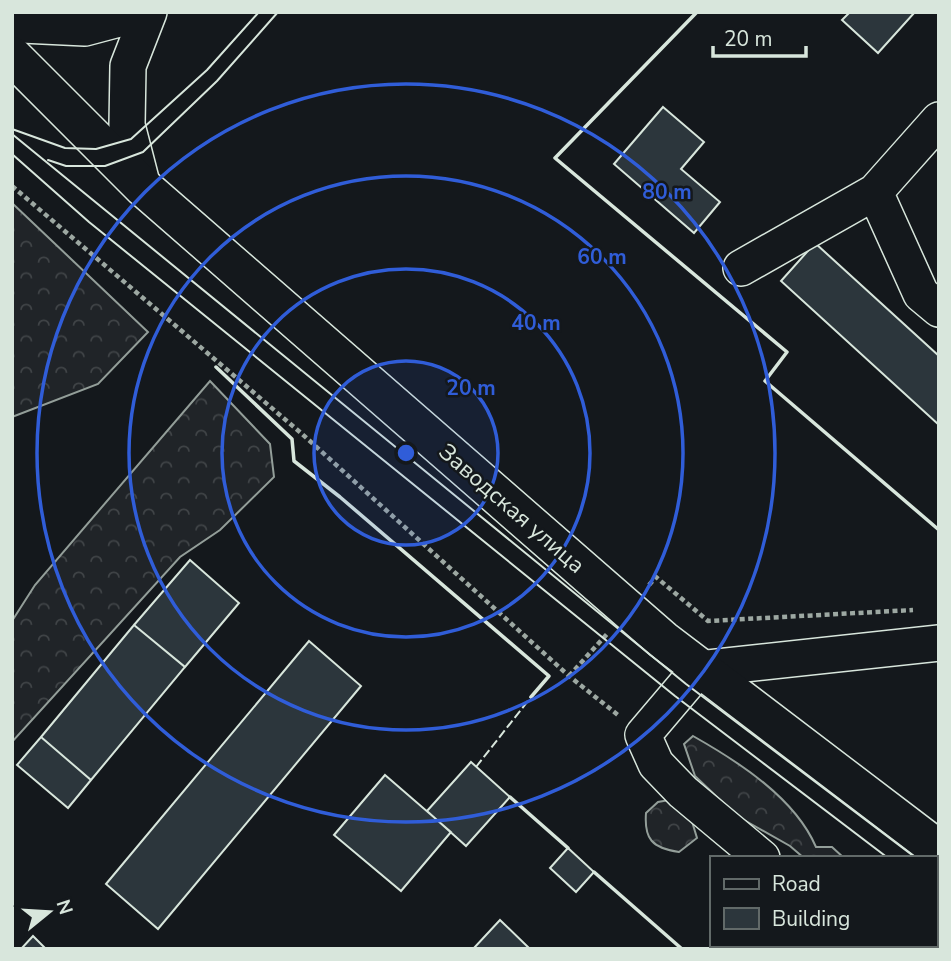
<svg xmlns="http://www.w3.org/2000/svg" width="951" height="961" font-family="'Nunito Sans',sans-serif">
	<style>
		.forest { fill: url(#forest-crowns); stroke: #939e99; stroke-width: 2 }
		.building { fill: #2c363c; stroke: #d8e6dc; stroke-width: 2 }
		.lines { fill: none; stroke-linecap: round; stroke-linejoin: round }
		.minor-casing { stroke: #d8e6dc; stroke-width: 38 }
		.major-casing { stroke: #d8e6dc; stroke-width: 41 }
		.path { stroke: #9da8a2; stroke-width: 4.5; stroke-dasharray: 5 3.5; stroke-linecap: butt }
		.minor { stroke: #14181c; stroke-width: 35 }
		.major { stroke: #14181c; stroke-width: 38 }
		.tram { stroke: #d8e6dc; stroke-width: 2 }
		.fence { stroke: #d8e6dc; stroke-width: 2; stroke-dasharray: 9 3.5; stroke-linecap: butt }
		.wall { stroke: #d8e6dc; stroke-width: 3.5 }
		.ring { fill: none; stroke: #305dd8; stroke-width: 3.5 }
		.labels { text-anchor: middle; stroke-width: 5; stroke-linejoin: round; paint-order: stroke }
		.street-label { font-size: 23px; fill: #d8e6dc; stroke: #14181c }
		.centre { fill: #305dd8; stroke: #14181c; stroke-width: 3.5 }
		.ring-label { font-size: 21px; text-anchor: middle; font-weight: bold; fill: #305dd8; stroke: #14181c; stroke-width: 5; stroke-linejoin: round; paint-order: stroke }
	</style>
	<defs>
		<pattern id="forest-crowns" width="20" height="18" patternUnits="userSpaceOnUse" patternTransform="scale(1.75)"><rect width="20" height="18" fill="#202428"/><path d="M2 6a3 3 0 1 1 6 0M12 15a3 3 0 1 1 6 0" fill="none" stroke="#404447"/></pattern>
	</defs>
	<rect width="100%" height="100%" fill="#14181c"/>
	<path class="forest" d="M12,203L148,332L98,384L12,417Z
		M210,381L270,444L274,477L220,530L180,557L12,742V621L35,585Z
		M693,736C739,762 795,798 816,847H832L844,858H804L790,846L737,816L695,776L684,744Z
		M669,800L690,815L697,838L679,852C652,848 644,839 646,813L658,802Z
		M935,928L939,931V949H904L900,945H935Z"/>
	<path class="building" d="M850,12H915L878,53L842,20Z
		M663,107L704,142L681,169L720,202L694,233L614,164Z
		M815,243L939,356V425L781,281Z
		M190,560L239,603L185,667L134,625Z
		M134,625L185,667L91,780L41,737Z
		M309,641L361,686L158,929L106,884Z
		M41,737L91,780L68,808L17,765Z
		M471,762L510,797L466,846L427,811Z
		M385,775L451,832L401,891L334,835Z
		M568,848L594,872L576,892L550,868Z
		M500,920L530,949H473Z
		M33,936L46,949H21Z"/>
	<g class="lines">
		<g class="minor-casing">
			<path id="minor" d="M12,22L22,25L85,28L145,12
				M143,187L127,125L128,66L149,12
				M875,192L921,294L939,309
				M741,268L875,192L939,120
				M762,858L683,792L656,764L643,735L699,669L939,643
				M863,945L867,949"/>
		</g>
		<g class="major-casing">
			<path id="major" d="M12,56L143,187L663,640L939,850"/>
		</g>
		<path class="path" d="M12,186L301,433L569,676L618,715
			M649,585L656,577L708,621L913,610
			M569,676L607,634"/>
		<use href="#minor" class="minor"/>
		<use href="#major" class="major"/>
		<path class="tram" d="M12,129L65,148L96,149L131,139L207,70L259,12
			M12,134L686,684L916,858
			M12,154L89,222L675,696L888,858
			M48,160L66,166H105L143,152L217,81L278,12
			M935,872L939,875
			M935,893L939,896"/>
		<path class="fence" d="M476,767L531,697"/>
		<path class="wall" d="M697,12L555,158L787,352L765,381L939,530
			M216,367L292,439L294,461L340,497L549,676L531,697
			M510,797L568,848
			M594,872L682,949"/>
	</g>
	<circle cx="406" cy="453" r="92" fill="#305dd8" fill-opacity=".12"/>
	<g class="ring">
		<circle cx="406" cy="453" r="92"/>
		<circle cx="406" cy="453" r="184"/>
		<circle cx="406" cy="453" r="277"/>
		<circle cx="406" cy="453" r="369"/>
	</g>
	<g class="labels">
		<g class="street-label">
			<text transform="translate(512 508) rotate(41)" y="8">Заводская улица</text>
		</g>
	</g>
	<circle cx="406" cy="453" r="10" class="centre"/>
	<g class="ring-label">
		<text x="667" y="199">80 m</text>
		<text x="602" y="264">60 m</text>
		<text x="536" y="330">40 m</text>
		<text x="471" y="395">20 m</text>
	</g>
	<rect width="951" height="961" fill="none" stroke="#d8e6dc" stroke-width="28"/>
	<rect x="710" y="856" width="228" height="91" fill="#14181c" stroke="#626a69" stroke-width="2"/>
	<rect x="724" y="879" width="35" height="10" fill="#14181c" stroke="#626a69" stroke-width="2"/>
	<text x="772" y="891" font-size="21" fill="#d8e6dc">Road</text>
	<rect x="724" y="908" width="35" height="21" fill="#2c363c" stroke="#626a69" stroke-width="2"/>
	<text x="772" y="926" font-size="21" fill="#d8e6dc">Building</text>
	<g transform="translate(49 912) rotate(72)" stroke="#14181c" stroke-width="5" paint-order="stroke">
	<path d="M0-5L12 26L0 18L-12 26Z" fill="#d8e6dc"/>
	<text y="-10" font-size="19" font-weight="bold" text-anchor="middle" fill="#d8e6dc">N</text>
	</g>
	<path d="M713 46v10h93v-10" fill="none" stroke="#d8e6dc" stroke-width="3.5"/>
	<text x="724" y="46" font-size="21" fill="#d8e6dc" stroke="#14181c" stroke-width="5" paint-order="stroke">20 m</text>
</svg>
